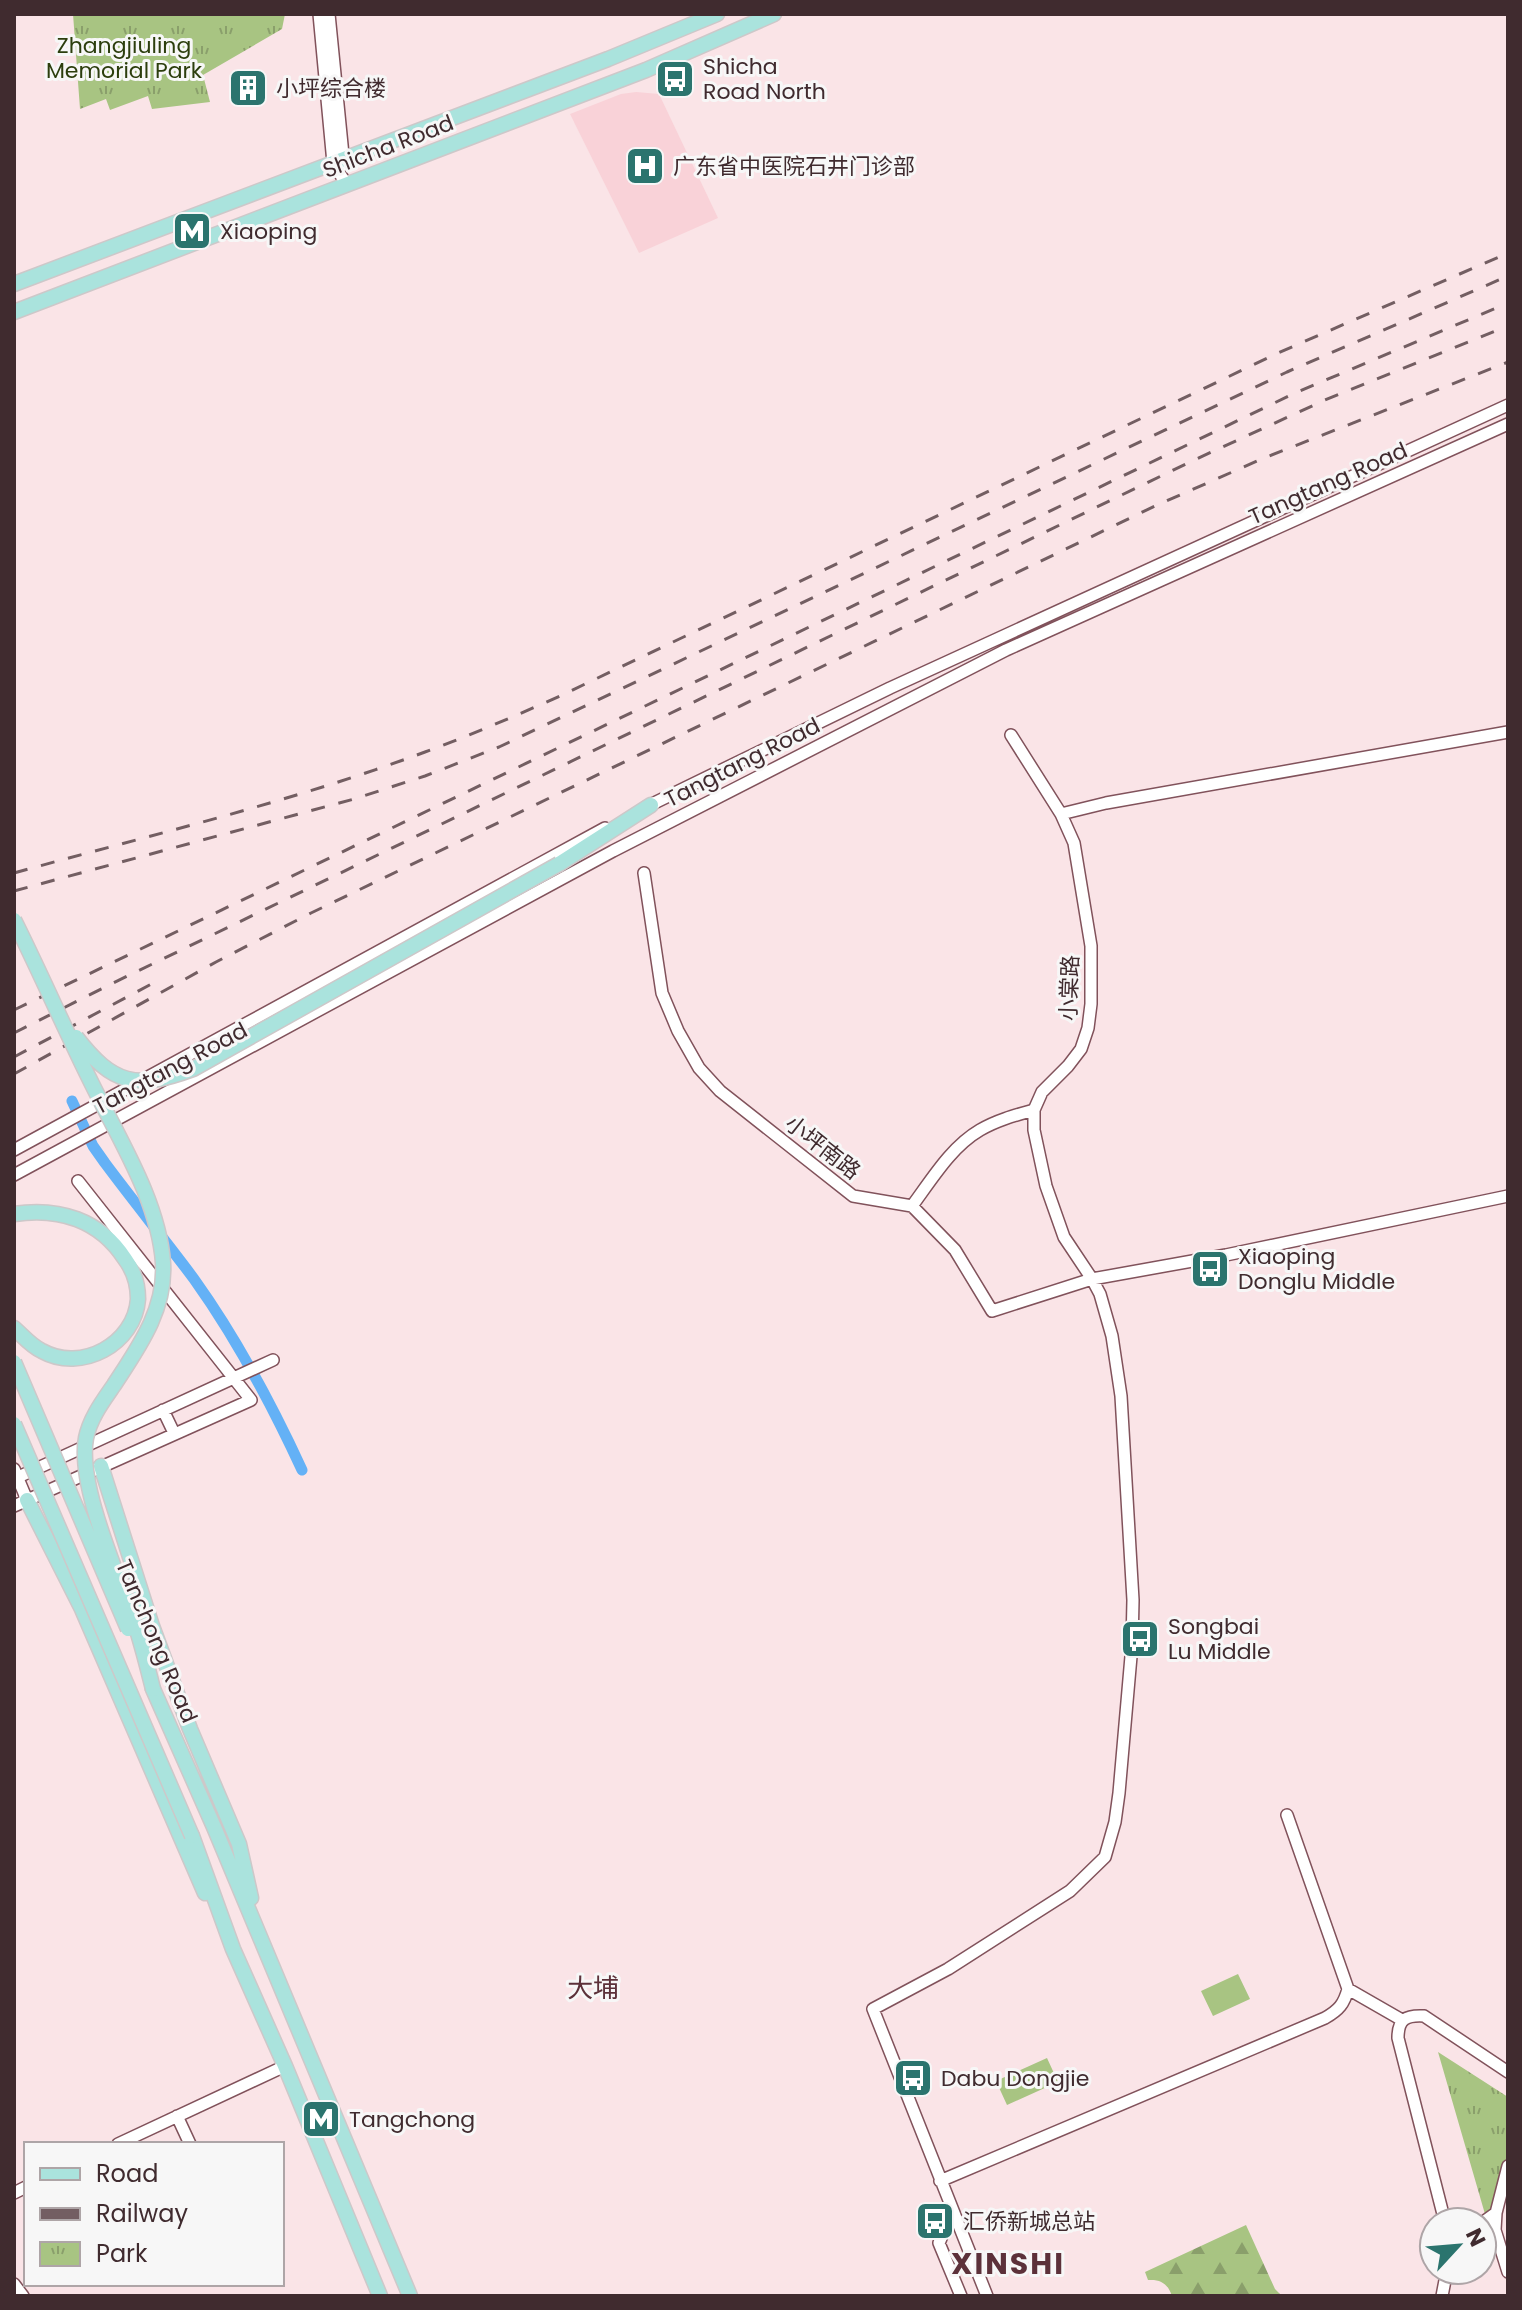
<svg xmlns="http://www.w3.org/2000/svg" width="1522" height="2310" font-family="Poppins,'Noto Sans SC',sans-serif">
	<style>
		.built { fill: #f9d2d8 }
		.green { fill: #a8c482 }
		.forest { fill: url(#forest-firs) }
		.park { fill: url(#park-tufts) }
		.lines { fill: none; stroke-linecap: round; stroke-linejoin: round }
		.canal { stroke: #64b1f6; stroke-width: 11 }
		.minor-casing { stroke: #81525b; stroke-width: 14 }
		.major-casing { stroke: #cdc8c9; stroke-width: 17 }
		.minor { stroke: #fff; stroke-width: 11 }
		.major { stroke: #aae3dd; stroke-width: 14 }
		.rail { stroke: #735e62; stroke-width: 3; stroke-dasharray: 14 14; stroke-linecap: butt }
		.major-bridge-casing { stroke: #cdc8c9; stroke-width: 17; stroke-linecap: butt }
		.major-bridge { stroke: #aae3dd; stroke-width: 14 }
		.labels { text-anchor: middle; stroke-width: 6; stroke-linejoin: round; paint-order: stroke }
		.park-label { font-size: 22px; fill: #2c3e0d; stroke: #f7f7f7 }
		.poi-label { font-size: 22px; fill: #402b2f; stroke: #f7f7f7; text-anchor: start }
		.street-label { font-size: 22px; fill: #402b2f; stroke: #f7f7f7 }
		.quarter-label { font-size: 26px; fill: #5c313a; stroke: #f7f7f7 }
		.district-label { font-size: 30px; font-weight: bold; letter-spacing: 2px; fill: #5c313a; stroke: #f7f7f7 }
	</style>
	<defs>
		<pattern id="forest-firs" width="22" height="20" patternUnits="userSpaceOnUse" patternTransform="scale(2)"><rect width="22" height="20" fill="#a8c482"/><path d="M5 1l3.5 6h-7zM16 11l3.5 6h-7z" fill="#8a9f6b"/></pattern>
		<pattern id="park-tufts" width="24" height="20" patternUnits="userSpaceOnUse" patternTransform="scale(2)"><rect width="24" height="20" fill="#a8c482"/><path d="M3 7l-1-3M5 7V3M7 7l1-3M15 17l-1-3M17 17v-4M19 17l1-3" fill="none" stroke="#8a9f6b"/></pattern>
	</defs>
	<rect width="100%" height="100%" fill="#fae4e7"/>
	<path class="built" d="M636,92L659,94L718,218L639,253L570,114L621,94Z"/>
	<path class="green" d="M1238,1974L1250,1999L1213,2016L1201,1991Z
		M1047,2058L1058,2082L1007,2105L996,2081Z"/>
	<path class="forest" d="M1246,2225L1275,2289L1282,2296H1172C1168,2284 1161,2279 1148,2280L1145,2272Z"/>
	<path class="park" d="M73,14H285L282,29L203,75L210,102L152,109L148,96L110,110L106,99L80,109Z
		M1438,2052L1508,2097V2166L1487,2221Z"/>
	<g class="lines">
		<path class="canal" d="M72,1101L93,1146L105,1163C134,1202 165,1240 194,1279C237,1339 271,1403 302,1470"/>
		<g class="minor-casing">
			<path id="minor" d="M319,14L333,163L347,185
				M329,14L344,165
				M646,807L890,688L1508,405
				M1061,814L1106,803L1508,732
				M644,873L662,993L678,1031L699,1068L720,1091L853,1196L912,1206L955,1250L992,1311L1092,1279L1226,1255L1508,1196
				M14,1150L605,828
				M14,1175L613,851L1006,650L1508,424
				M912,1206C932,1179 951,1147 980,1130C997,1120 1016,1115 1034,1110
				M163,1410L174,1433
				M14,1469L27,1500
				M14,1479L273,1360
				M14,1506L251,1400L78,1181
				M1348,1989L1402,2020
				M177,2116L190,2144
				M118,2144L285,2066
				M940,2181L1325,2018C1339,2010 1344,2004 1348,1989L1287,1815
				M14,2193L26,2187
				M952,2212L939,2243L961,2296
				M1496,2213L1495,2230L1508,2272
				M1445,2222L1398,2038C1398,2019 1406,2015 1424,2016L1508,2072
				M1482,2223L1496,2213L1508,2166
				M14,2284L23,2296
				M987,2296L873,2009L948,1969L1070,1891L1105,1857L1115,1822L1119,1793L1132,1645L1133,1600L1121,1396L1112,1336L1100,1294L1092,1279L1064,1237L1046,1186L1034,1130V1110L1042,1092L1068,1066L1081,1049L1088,1028L1091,1004V946L1074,843L1061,814L1011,735
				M1442,2296L1447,2270"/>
		</g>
		<g class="major-casing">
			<path id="major" d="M14,284L608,59L717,14
				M14,312L646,70L774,14
				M559,864L651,805
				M14,1214C59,1207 100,1220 125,1259C134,1271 138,1284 138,1299C135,1344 81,1373 42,1351C31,1346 23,1336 14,1328
				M101,1466L152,1626L190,1729L239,1844L251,1898
				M27,1500L82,1609L205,1893
				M153,1689L214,1827L410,2296
				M192,1836L233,1949L285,2066L380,2296"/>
		</g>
		<use href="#minor" class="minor"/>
		<use href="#major" class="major"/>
		<path class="rail" d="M14,873C151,835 291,802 425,752C471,735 515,716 560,696L1278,353L1508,253
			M14,891L354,799L425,776L499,747L1287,372L1508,276
			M14,1010L1295,393L1508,303
			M14,1033L113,983L1192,461L1325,400L1508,326
			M14,1057L159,980
			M14,1074L216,962L311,913L1155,506L1264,458L1508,362"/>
		<g class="major-bridge-casing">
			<path id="major-bridge" d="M14,920C41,974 65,1030 92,1084C119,1139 159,1202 163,1263C166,1310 138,1348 114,1385C103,1401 90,1418 86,1438C77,1487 121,1581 137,1630C143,1649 148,1669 153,1689
				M76,1037C113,1085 136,1090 193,1069L559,864
				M14,1362L128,1629
				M14,1424L192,1836"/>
		</g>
		<use href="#major-bridge" class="major-bridge"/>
	</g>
	<defs>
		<g id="bus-square" transform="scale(2)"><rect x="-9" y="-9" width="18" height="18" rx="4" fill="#2b746e" stroke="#f7f7f7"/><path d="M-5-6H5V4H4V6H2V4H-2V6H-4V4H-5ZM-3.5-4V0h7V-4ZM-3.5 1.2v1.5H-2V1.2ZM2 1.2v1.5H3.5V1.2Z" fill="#fff"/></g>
		<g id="building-square" transform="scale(2)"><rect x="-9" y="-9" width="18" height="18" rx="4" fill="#2b746e" stroke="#f7f7f7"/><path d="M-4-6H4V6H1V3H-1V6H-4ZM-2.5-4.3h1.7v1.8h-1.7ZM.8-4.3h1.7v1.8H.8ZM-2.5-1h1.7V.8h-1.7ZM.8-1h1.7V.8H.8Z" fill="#fff"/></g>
		<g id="hospital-square" transform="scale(2)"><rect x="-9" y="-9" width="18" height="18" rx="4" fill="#2b746e" stroke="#f7f7f7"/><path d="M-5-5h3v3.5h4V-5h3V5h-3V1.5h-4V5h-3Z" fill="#fff"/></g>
		<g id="metro-square" transform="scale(2)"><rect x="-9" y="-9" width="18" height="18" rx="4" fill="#2b746e" stroke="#f7f7f7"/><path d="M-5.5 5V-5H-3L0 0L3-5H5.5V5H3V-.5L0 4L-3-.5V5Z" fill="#fff"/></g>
	</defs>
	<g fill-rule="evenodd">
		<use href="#bus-square" x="675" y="79"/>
		<use href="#building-square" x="248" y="88"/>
		<use href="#hospital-square" x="645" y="166"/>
		<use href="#metro-square" x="192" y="231"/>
		<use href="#bus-square" x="1210" y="1269"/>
		<use href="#bus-square" x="1140" y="1639"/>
		<use href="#bus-square" x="913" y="2078"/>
		<use href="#metro-square" x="321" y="2119"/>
		<use href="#bus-square" x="935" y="2221"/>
	</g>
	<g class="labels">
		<g class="park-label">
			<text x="124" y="53">Zhangjiuling<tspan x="124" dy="25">Memorial Park</tspan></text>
		</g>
		<g class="poi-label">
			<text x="703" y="74">Shicha<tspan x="703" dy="25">Road North</tspan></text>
			<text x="276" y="96">小坪综合楼</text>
			<text x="673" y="174">广东省中医院石井门诊部</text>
			<text x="220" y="239">Xiaoping</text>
			<text x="1238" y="1264">Xiaoping<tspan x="1238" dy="25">Donglu Middle</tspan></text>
			<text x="1168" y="1634">Songbai<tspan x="1168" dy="25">Lu Middle</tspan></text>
			<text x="941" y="2086">Dabu Dongjie</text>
			<text x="349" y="2127">Tangchong</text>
			<text x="963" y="2229">汇侨新城总站</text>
		</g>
		<g class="street-label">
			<text transform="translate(388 146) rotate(-21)" y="8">Shicha Road</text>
			<text transform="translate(1328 483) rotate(-24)" y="8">Tangtang Road</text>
			<text transform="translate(742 762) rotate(-27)" y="8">Tangtang Road</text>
			<text transform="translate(1069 988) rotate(-88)" y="8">小棠路</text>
			<text transform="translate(170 1068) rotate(-28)" y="8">Tangtang Road</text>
			<text transform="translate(823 1147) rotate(38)" y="8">小坪南路</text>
			<text transform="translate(157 1641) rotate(67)" y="8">Tanchong Road</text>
		</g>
		<g class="quarter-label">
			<text x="593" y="1997">大埔</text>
		</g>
		<g class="district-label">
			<text x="1008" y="2274">XINSHI</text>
		</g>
	</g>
	<rect width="1522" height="2310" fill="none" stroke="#402b2f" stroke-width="32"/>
	<rect x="24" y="2142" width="260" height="144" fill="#f7f7f7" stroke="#aea5a7" stroke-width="2"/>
	<rect x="40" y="2168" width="40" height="12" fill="#aae3dd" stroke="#aea5a7" stroke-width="2"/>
	<text x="96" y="2182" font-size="24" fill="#402b2f">Road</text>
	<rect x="40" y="2208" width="40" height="12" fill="#735e62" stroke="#aea5a7" stroke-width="2"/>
	<text x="96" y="2222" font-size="24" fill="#402b2f">Railway</text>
	<rect x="40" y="2242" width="40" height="24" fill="url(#park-tufts)" stroke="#aea5a7" stroke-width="2"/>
	<text x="96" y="2262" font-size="24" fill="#402b2f">Park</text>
	<g transform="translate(1458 2246) rotate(64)"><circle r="38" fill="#f7f7f7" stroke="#aea5a7" stroke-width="2"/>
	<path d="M0-6L14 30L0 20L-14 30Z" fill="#2b746e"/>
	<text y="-12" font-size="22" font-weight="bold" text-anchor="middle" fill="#402b2f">N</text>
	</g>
</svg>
